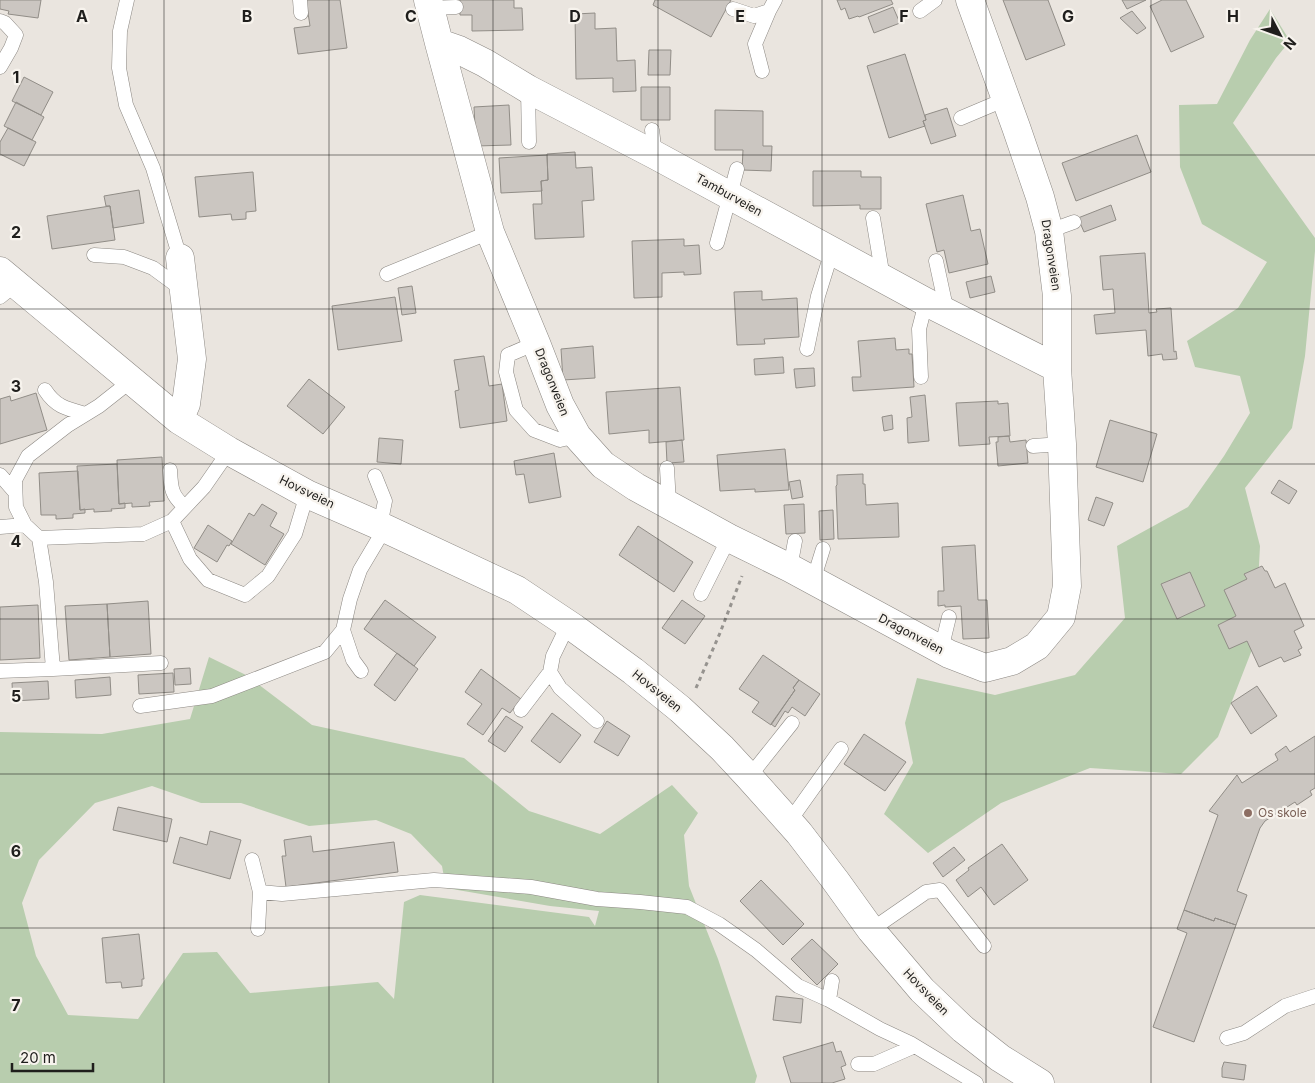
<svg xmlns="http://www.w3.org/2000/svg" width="1315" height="1083" font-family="Inter,sans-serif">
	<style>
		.green { fill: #b8cdae; fill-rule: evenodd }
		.building { fill: #cbc6c1; stroke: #918d87 }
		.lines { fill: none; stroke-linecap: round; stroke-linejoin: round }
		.lane-casing { stroke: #8c8883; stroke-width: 15 }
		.street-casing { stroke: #8c8883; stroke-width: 29 }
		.path { stroke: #96938f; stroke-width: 3; stroke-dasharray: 4 4; stroke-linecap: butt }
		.lane { stroke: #fff; stroke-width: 14 }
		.street { stroke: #fff; stroke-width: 28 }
		.grid { fill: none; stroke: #1f1e1c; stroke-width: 1; stroke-opacity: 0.55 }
		.education-dot { fill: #8d6e63; stroke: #f7f3ed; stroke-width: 2 }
		.labels { text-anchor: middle; stroke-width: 4.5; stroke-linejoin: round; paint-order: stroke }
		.street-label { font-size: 12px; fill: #1f1e1c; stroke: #f7f3ed }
		.education-label { font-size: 12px; fill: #785e54; stroke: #f7f3ed; text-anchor: start }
		.grid-label { font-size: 16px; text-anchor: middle; font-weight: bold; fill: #1f1e1c; stroke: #f7f3ed; stroke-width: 4.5; stroke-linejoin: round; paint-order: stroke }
	</style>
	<rect width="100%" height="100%" fill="#eae5df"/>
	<path class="green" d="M1270,9L1290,41L1276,58L1233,123L1315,238V251L1305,356L1292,428L1245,488L1260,546L1255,642L1218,737L1181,774L1090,768L1001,803L928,853L884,814L913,763L905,723L917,678L995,695L1075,675L1125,618L1117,546L1188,507L1224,456L1250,413L1240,376L1195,367L1187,341L1238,308L1267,262L1202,224L1180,167L1179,105L1217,104L1250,40Z
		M209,657L246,675L312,725L464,758L529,811L600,834L672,785L698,813L684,835L689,886L718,959L757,1076L755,1083H0V732L102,734L190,719ZM152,786L201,803H241L309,826L376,820L411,834L442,866L446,888L550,906L599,911L595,926L589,917L420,895L404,902L394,999L378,982L250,993L217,952L183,953L138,1019L68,1015L36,956L22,903L39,860L95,803Z"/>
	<path class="building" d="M0,0H41L38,18L8,14L9,11L0,9Z
		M306,0H340L347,48L298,54L294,28L310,26Z
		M460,0H514V8H522L523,30L472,31V15H460Z
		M655,0H731L711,37L653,5Z
		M837,0H891L893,4L859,17L858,16L849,19L845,8L841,10Z
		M1003,0H1048L1065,45L1026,60Z
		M1122,0H1146L1127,9Z
		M1162,0H1186L1204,37L1171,52L1150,6Z
		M893,7L900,23L874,33L868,17Z
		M1132,11L1146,28L1137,34L1120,18Z
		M595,13V29L616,28L617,61L635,60L636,91L613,92V78L576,79L575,14Z
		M649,50H671L670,75H648Z
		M905,54L926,120L923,121L925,126L889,138L867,66Z
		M24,77L53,92L41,115L12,101Z
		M641,87H670V120H641Z
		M16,102L44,117L32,140L4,126Z
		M509,105L511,145L476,146L474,107Z
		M947,108L956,136L931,144L923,121L926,120L925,115Z
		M715,110L763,111V146H772L771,171L742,170L743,150H715Z
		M8,128L36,142L24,166L0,154V142Z
		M1137,135L1151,172L1076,201L1062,163Z
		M575,152L576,168L592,167L594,200L582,201L584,237L535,239L533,204H542L541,181L548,180L547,154Z
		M547,155L548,180L541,181L542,191L501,193L499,158Z
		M813,171H861V177H881V209H860V205L813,206Z
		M253,172L256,211L246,212V219L232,220L231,214L199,217L195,177Z
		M139,190L144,223L113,228L110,206H106L104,196Z
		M963,195L971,231L980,229L988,264L949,273L944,250L937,252L926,204Z
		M1111,205L1116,220L1084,232L1078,218Z
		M110,206L115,240L52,249L47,216Z
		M684,239V246L699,245L701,274L684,275V272L662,273V297L634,298L632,241Z
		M1145,253L1149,313L1157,312L1156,309L1171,308L1174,352L1176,351L1177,359L1163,360L1162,354L1148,356L1146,330L1096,334L1094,315L1115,313L1113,289L1103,290L1100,256Z
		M991,276L995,292L970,298L966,282Z
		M412,286L416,313L402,315L398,288Z
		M762,291V300L797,298L799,337L764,339L765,344L737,345L734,292Z
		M395,297L402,341L338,350L332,306Z
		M895,338L896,350L909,349V354H912L914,387L853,391L852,377H861L858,341Z
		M593,346L595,378L563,380L561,349Z
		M484,356L489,386L502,384L507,421L460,428L455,391L459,390L454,360Z
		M783,357L784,373L755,375L754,359Z
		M814,368L815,386L796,388L794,369Z
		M309,379L345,407L323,434L287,406Z
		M680,387L684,440L649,443V430L609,434L606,392Z
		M36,393L47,430L0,444V399L10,396L11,401Z
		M925,395L929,441L908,443L907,418L912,417L910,397Z
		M998,401V404L1008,403L1010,436L989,437L990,444L959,446L956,403Z
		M892,415L893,429L884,431L882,417Z
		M1110,420L1157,434L1143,482L1096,467Z
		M1009,436L1010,442L1026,440L1028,463L998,466L996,442H998V437Z
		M379,438L403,440L401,464L377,462Z
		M682,440L684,462L667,463L666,442Z
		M785,449L789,490L755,492V489L720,491L717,455Z
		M554,453L561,497L529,503L524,474L516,475L514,461Z
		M162,457L164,501L149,502L150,506L132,507V503L119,504L117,460Z
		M117,464L119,504L125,503V508L111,509L112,511L94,512V509L80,510L77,466Z
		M78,471L80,510L85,509V513L73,514V518L56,519V515H41L39,473Z
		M863,474V484H865L866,505L898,503L899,537L838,539L836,486L837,485V475Z
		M800,480L803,497L792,499L789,482Z
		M1279,480L1297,491L1289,504L1271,493Z
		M1096,497L1113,503L1104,526L1088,520Z
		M262,504L277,513L270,526L284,534L265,565L231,544L249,513L254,516Z
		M804,504L805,533L786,534L784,505Z
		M833,510L834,539L820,540L819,511Z
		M208,525L232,541L229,546L227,545L217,562L194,548Z
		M638,526L693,562L674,592L619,555Z
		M975,545L978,600H987L989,638L963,639L961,606L945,607V605L938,606V591H944L942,547Z
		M1262,566L1265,571H1267L1275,588L1285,583L1304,626L1294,631L1302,648L1298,650L1301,655L1284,662L1281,657L1259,667L1247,641L1229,649L1218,625L1236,616L1224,590L1247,579L1244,574Z
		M1190,572L1205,606L1177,619L1161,584Z
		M385,600L436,637L414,666L364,629Z
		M682,600L705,616L685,644L662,628Z
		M148,601L151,654L110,657L107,604Z
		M107,604L110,657L69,660L65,606Z
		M38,605L40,658L0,660V607Z
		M397,653L418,669L395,701L374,685Z
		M763,655L799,680L793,688L795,690L771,725L752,712L759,702L739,689Z
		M190,668L191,684L175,685L174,669Z
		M481,669L521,699L510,713L502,708L483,735L467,724L482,704L465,692Z
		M173,673L174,692L139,694L138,675Z
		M110,677L111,695L76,698L75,680Z
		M799,680L820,694L805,716L792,707L788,713L785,711L775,727L771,724L795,690L793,688Z
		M48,681L49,699L13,701L12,683Z
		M1257,686L1277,716L1251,734L1231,703Z
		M552,713L581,735L560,763L531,741Z
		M506,716L523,727L505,752L488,741Z
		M607,721L630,736L618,756L594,742Z
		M864,734L906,762L885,791L844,764Z
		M1315,736V788L1310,791L1312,795L1297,805L1295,802L1265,821L1260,828L1237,891L1247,895L1236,925L1215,918L1214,921L1184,910L1218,815L1209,811L1237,775L1242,783L1278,760L1275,754L1286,746L1290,752Z
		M118,807L172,819L167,842L113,830Z
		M210,831L241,840L230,879L173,863L180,837L207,845Z
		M311,836L313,852L394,842L398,872L286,887L282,856H286L284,840Z
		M1002,844L1028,880L994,905L981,887L968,897L956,880L969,870L968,868Z
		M954,847L965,860L943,877L933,863Z
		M761,880L804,924L783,945L740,901Z
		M1184,910L1214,921L1215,918L1236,925L1194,1042L1153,1027L1187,933L1177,929Z
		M139,934L144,979H142V986L122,988L121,982L106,983L102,938Z
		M812,939L838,964L817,985L791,959Z
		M776,996L803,999L801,1023L773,1020Z
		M833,1042L836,1052L841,1051L846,1065L841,1067L845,1079L832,1083H791L783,1057Z
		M1224,1062L1246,1065L1244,1080L1222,1077V1068Z"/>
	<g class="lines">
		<g class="lane-casing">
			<path id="lane" d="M127,0L120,31L119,68L126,105L153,168L180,258
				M300,0L301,13
				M430,8L456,7
				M733,9L754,16L769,11L775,0
				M920,11L935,0
				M0,21L5,23L16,35L11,48L0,67
				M762,71L755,44L769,11
				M528,89L529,142
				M961,118L1006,99
				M652,130L655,155
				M873,218L883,278
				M1049,231L1074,222
				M717,243L737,169
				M94,255L124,257L153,268L183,290
				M936,261L947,312
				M387,274L490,232
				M0,297L16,284
				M536,343L508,355L506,372L516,410L534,430L560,440L577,436
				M807,349L818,296L832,251
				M921,377L919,329L926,302
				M132,380L99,406L68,425L28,456L15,480L16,507L25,525L39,538L143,534L172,521L204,487L229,451
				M45,390C56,407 67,409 86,414
				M1033,446L1062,444
				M667,468L669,505
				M170,470C171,488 171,495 185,507
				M0,475L15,492
				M375,476L385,501L380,526
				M172,521L190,559L208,580L245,595L268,576L295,534L307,494
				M0,527L25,525
				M39,538L46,582L53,669L161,663
				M790,568L795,541
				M813,581L823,549
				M701,594L729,538
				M568,625L553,656L550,672L560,688L597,721
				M941,650L949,617
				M0,671L53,669
				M361,671L353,660L343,630L350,599L360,570L385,528
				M140,706L212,696L325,652L343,630
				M521,710L550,672
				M749,777L792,723
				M789,822L841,749
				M252,860L260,892L282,894L434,880L531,887L597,899L640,902L687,907L719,924L756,950L798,986L829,1000L880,1029L910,1043L976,1083
				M258,929L260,892
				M871,930L926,892L940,890L984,946
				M829,1000L832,981
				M1227,1038L1244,1033L1285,1006L1315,996
				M858,1064H874L915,1046"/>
		</g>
		<g class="street-casing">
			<path id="street" d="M428,0L439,43L459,50L485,63L528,89L655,155L926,302L1057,368
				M439,43L490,232L536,343L560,405L577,436L603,465L636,487L729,538L790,568L949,654L985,668L1012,661L1037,646L1061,617L1067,586L1062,444L1057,368V296L1049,231L1040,197L1016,127L970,0
				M0,271L179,420L229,451L307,494L380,526L517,590L574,628L633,671L680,709L722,748L749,777L799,833L835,880L871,930L922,990L963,1029L1000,1058L1040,1083
				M179,420L186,404L192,359L180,258"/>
		</g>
		<path class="path" d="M696,688L720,633L742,576"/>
		<use href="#lane" class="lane"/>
		<use href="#street" class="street"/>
	</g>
	<path class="grid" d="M164,0V1083M329,0V1083M493,0V1083M658,0V1083M822,0V1083M986,0V1083M1151,0V1083M0,155H1315M0,309H1315M0,464H1315M0,619H1315M0,774H1315M0,928H1315"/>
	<circle class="education-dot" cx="1248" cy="813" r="5"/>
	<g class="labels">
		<g class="street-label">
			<text transform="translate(729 195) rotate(29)" y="4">Tamburveien</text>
			<text transform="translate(1051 255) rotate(81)" y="4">Dragonveien</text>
			<text transform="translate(552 382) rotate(68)" y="4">Dragonveien</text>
			<text transform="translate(307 492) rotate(26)" y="4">Hovsveien</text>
			<text transform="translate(911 634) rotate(28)" y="4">Dragonveien</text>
			<text transform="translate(657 691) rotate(39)" y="4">Hovsveien</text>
			<text transform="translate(926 992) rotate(46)" y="4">Hovsveien</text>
		</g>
		<g class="education-label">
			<text x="1258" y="817">Os skole</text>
		</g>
	</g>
	<g class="grid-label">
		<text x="82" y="22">A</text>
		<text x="247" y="22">B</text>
		<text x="411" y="22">C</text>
		<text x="575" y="22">D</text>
		<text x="740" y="22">E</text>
		<text x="904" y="22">F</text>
		<text x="1068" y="22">G</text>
		<text x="1233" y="22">H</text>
		<text x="16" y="83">1</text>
		<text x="16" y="238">2</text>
		<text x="16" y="392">3</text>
		<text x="16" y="547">4</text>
		<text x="16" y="702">5</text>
		<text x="16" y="857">6</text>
		<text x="16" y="1011">7</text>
	</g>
	<g transform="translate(1280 35) rotate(131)" stroke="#f7f3ed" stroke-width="4" paint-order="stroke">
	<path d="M0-4L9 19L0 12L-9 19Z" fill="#1f1e1c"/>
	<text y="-8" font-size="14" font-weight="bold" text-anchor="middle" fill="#1f1e1c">N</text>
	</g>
	<path d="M12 1063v8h81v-8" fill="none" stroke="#1f1e1c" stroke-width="2.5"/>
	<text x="20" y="1063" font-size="15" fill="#1f1e1c" stroke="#f7f3ed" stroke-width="4" paint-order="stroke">20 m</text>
</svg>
